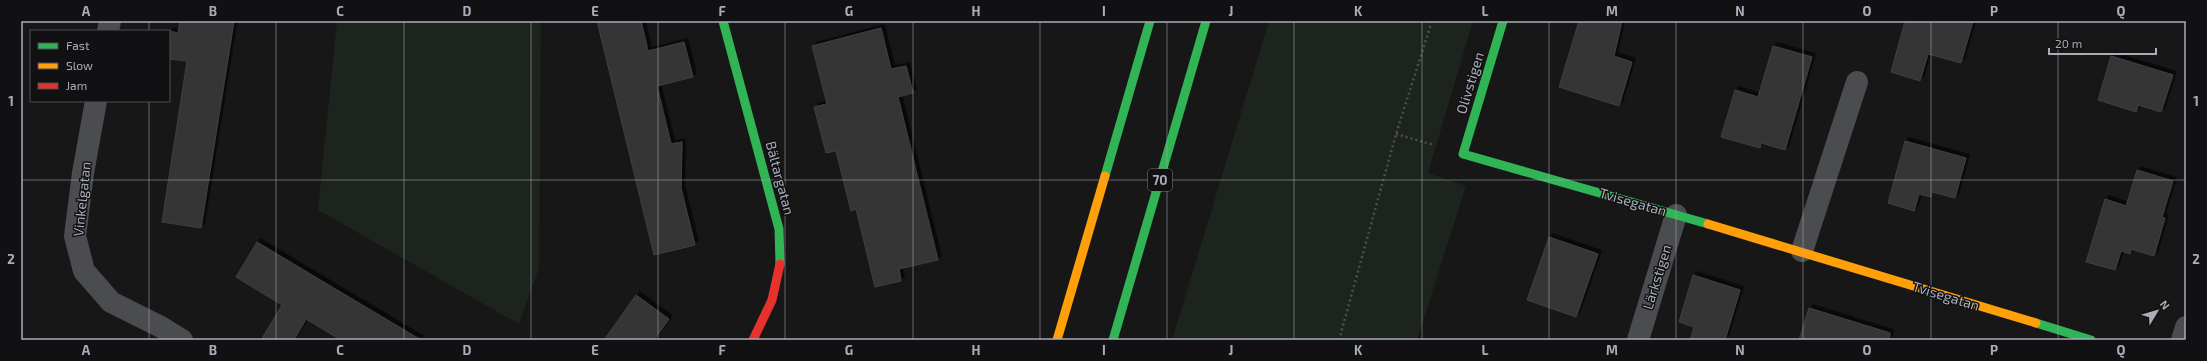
<svg xmlns="http://www.w3.org/2000/svg" width="2207" height="361" font-family="'Exo 2',sans-serif">
	<style>
		.green { fill: #1d241e }
		.building { fill: #353536; stroke: #3f4043; filter: url(#shadow) }
		.lines { fill: none; stroke-linecap: round; stroke-linejoin: round }
		.path { stroke: #4d4e52; stroke-width: 2.5; stroke-dasharray: 2 3; stroke-linecap: butt }
		.street { stroke: #4b4c50; stroke-width: 22 }
		.fast { stroke: #30b455; stroke-width: 9 }
		.slow { stroke: #ff9f0a; stroke-width: 9 }
		.jam { stroke: #e5322d; stroke-width: 9 }
		.grid { fill: none; stroke: #a8adb8; stroke-width: 1; stroke-opacity: 0.55 }
		.labels { text-anchor: middle; stroke-width: 3; stroke-linejoin: round; paint-order: stroke }
		.shield { fill: #111113; stroke: #7b7e86; stroke-width: 1 }
		.shield-label { font-size: 13px; font-weight: bold; fill: #a8adb8 }
		.street-label { font-size: 14px; fill: #a8adb8; stroke: #111113 }
		.neatline { fill: none; stroke: #a8adb8; stroke-width: 1.5 }
		.grid-label { font-size: 13px; text-anchor: middle; font-weight: bold; fill: #a8adb8 }
	</style>
	<defs>
		<filter id="shadow"><feDropShadow dx="3.5" dy="-3.5" stdDeviation="0" flood-color="#0009"/></filter>
	</defs>
	<rect width="100%" height="100%" fill="#171717"/>
	<path class="green" d="M337,21H541L539,268L519,324L318,210Z
		M1269,21H1473L1428,173L1466,186L1417,340H1172Z"/>
	<path class="building" d="M180,21H234L201,228L162,222L187,61L169,59V31L178,33Z
		M597,21H641L648,51L684,42L693,77L657,86L671,144L682,142L681,188L695,245L654,255Z
		M1579,21H1622L1614,56L1632,62L1619,106L1559,87Z
		M1905,21H1973L1961,63L1928,54L1920,81L1891,72Z
		M881,28L891,69L906,66L913,93L898,97L938,260L899,269L901,281L875,287L856,209L851,211L836,151L826,153L814,107L827,104L812,46Z
		M1773,46L1812,57L1785,150L1761,143L1760,148L1721,137L1735,90L1758,97Z
		M2111,56L2173,75L2161,112L2138,105L2136,112L2098,100Z
		M1905,141L1966,158L1955,198L1932,192L1931,197L1919,194L1914,211L1888,203Z
		M2137,170L2173,181L2162,217L2165,218L2154,256L2131,249L2130,254L2121,251L2115,270L2086,262L2105,199L2126,206Z
		M1549,237L1598,254L1576,317L1527,300Z
		M257,242L327,284L421,340H341L306,319L294,340H261L282,305L236,277Z
		M1693,275L1740,290L1725,340H1690L1694,327L1679,322Z
		M636,295L669,319L654,340H604Z
		M1809,308L1890,333L1889,340H1799Z"/>
	<g class="lines">
		<path class="path" d="M1396,134L1434,145
			M1339,340L1396,134L1432,21"/>
		<path class="street" d="M108,31L110,21
			M96,101L83,173L75,236L84,271L111,302L161,327L182,340
			M1802,251L1857,82
			M1638,340L1676,215
			M2182,340L2186,327"/>
		<path class="fast" d="M723,21L779,229L780,264
			M1503,21L1463,154L1708,224
			M1105,176L1150,21
			M2036,323L2091,340
			M1113,340L1206,21"/>
		<path class="slow" d="M1708,224L2036,323
			M1057,340L1105,176"/>
		<path class="jam" d="M753,340L772,300L780,264"/>
	</g>
	<path class="grid" d="M149,21V31M276,21V340M404,21V340M531,21V340M658,21V340M785,21V340M913,21V340M1040,21V340M1167,21V340M1294,21V340M1422,21V340M1549,21V340M1676,21V340M1803,21V340M1931,21V340M2058,21V340M149,101V340M21,180H2186"/>
	<g class="labels">
		<rect class="shield" x="1148" y="169" width="24" height="22" rx="3"/>
		<g class="shield-label">
			<text x="1160" y="185">70</text>
		</g>
		<g class="street-label">
			<text transform="translate(1470 83) rotate(-73)" y="5">Olivstigen</text>
			<text transform="translate(780 178) rotate(75)" y="5">Bältargatan</text>
			<text transform="translate(82 199) rotate(-84)" y="5">Vinkelgatan</text>
			<text transform="translate(1633 202) rotate(16)" y="5">Tvisegatan</text>
			<text transform="translate(1657 277) rotate(-73)" y="5">Lärkstigen</text>
			<text transform="translate(1946 296) rotate(17)" y="5">Tvisegatan</text>
		</g>
	</g>
	<rect width="2207" height="361" fill="none" stroke="#111113" stroke-width="44"/>
	<rect x="30" y="30" width="140" height="72" fill="#111113" stroke="#4d4f55"/>
	<rect x="38" y="43" width="20" height="6" fill="#30b455" stroke="#4d4f55"/>
	<text x="66" y="50" font-size="12" fill="#a8adb8">Fast</text>
	<rect x="38" y="63" width="20" height="6" fill="#ff9f0a" stroke="#4d4f55"/>
	<text x="66" y="70" font-size="12" fill="#a8adb8">Slow</text>
	<rect x="38" y="83" width="20" height="6" fill="#e5322d" stroke="#4d4f55"/>
	<text x="66" y="90" font-size="12" fill="#a8adb8">Jam</text>
	<g transform="translate(2157 311) rotate(52)" stroke="#111113" stroke-width="3" paint-order="stroke">
	<path d="M0-3L7 15L0 10L-7 15Z" fill="#a8adb8"/>
	<text y="-6" font-size="11" font-weight="bold" text-anchor="middle" fill="#a8adb8">N</text>
	</g>
	<path d="M2049 48v6h107v-6" fill="none" stroke="#a8adb8" stroke-width="2"/>
	<text x="2055" y="48" font-size="12" fill="#a8adb8" stroke="#111113" stroke-width="3" paint-order="stroke">20 m</text>
	<rect x="22" y="22" width="2163" height="317" class="neatline"/>
	<g class="grid-label">
		<text x="86" y="16">A</text>
		<text x="213" y="16">B</text>
		<text x="340" y="16">C</text>
		<text x="467" y="16">D</text>
		<text x="595" y="16">E</text>
		<text x="722" y="16">F</text>
		<text x="849" y="16">G</text>
		<text x="976" y="16">H</text>
		<text x="1104" y="16">I</text>
		<text x="1231" y="16">J</text>
		<text x="1358" y="16">K</text>
		<text x="1485" y="16">L</text>
		<text x="1612" y="16">M</text>
		<text x="1740" y="16">N</text>
		<text x="1867" y="16">O</text>
		<text x="1994" y="16">P</text>
		<text x="2121" y="16">Q</text>
		<text x="11" y="106">1</text>
		<text x="2196" y="106">1</text>
		<text x="11" y="264">2</text>
		<text x="2196" y="264">2</text>
		<text x="86" y="355">A</text>
		<text x="213" y="355">B</text>
		<text x="340" y="355">C</text>
		<text x="467" y="355">D</text>
		<text x="595" y="355">E</text>
		<text x="722" y="355">F</text>
		<text x="849" y="355">G</text>
		<text x="976" y="355">H</text>
		<text x="1104" y="355">I</text>
		<text x="1231" y="355">J</text>
		<text x="1358" y="355">K</text>
		<text x="1485" y="355">L</text>
		<text x="1612" y="355">M</text>
		<text x="1740" y="355">N</text>
		<text x="1867" y="355">O</text>
		<text x="1994" y="355">P</text>
		<text x="2121" y="355">Q</text>
	</g>
</svg>
